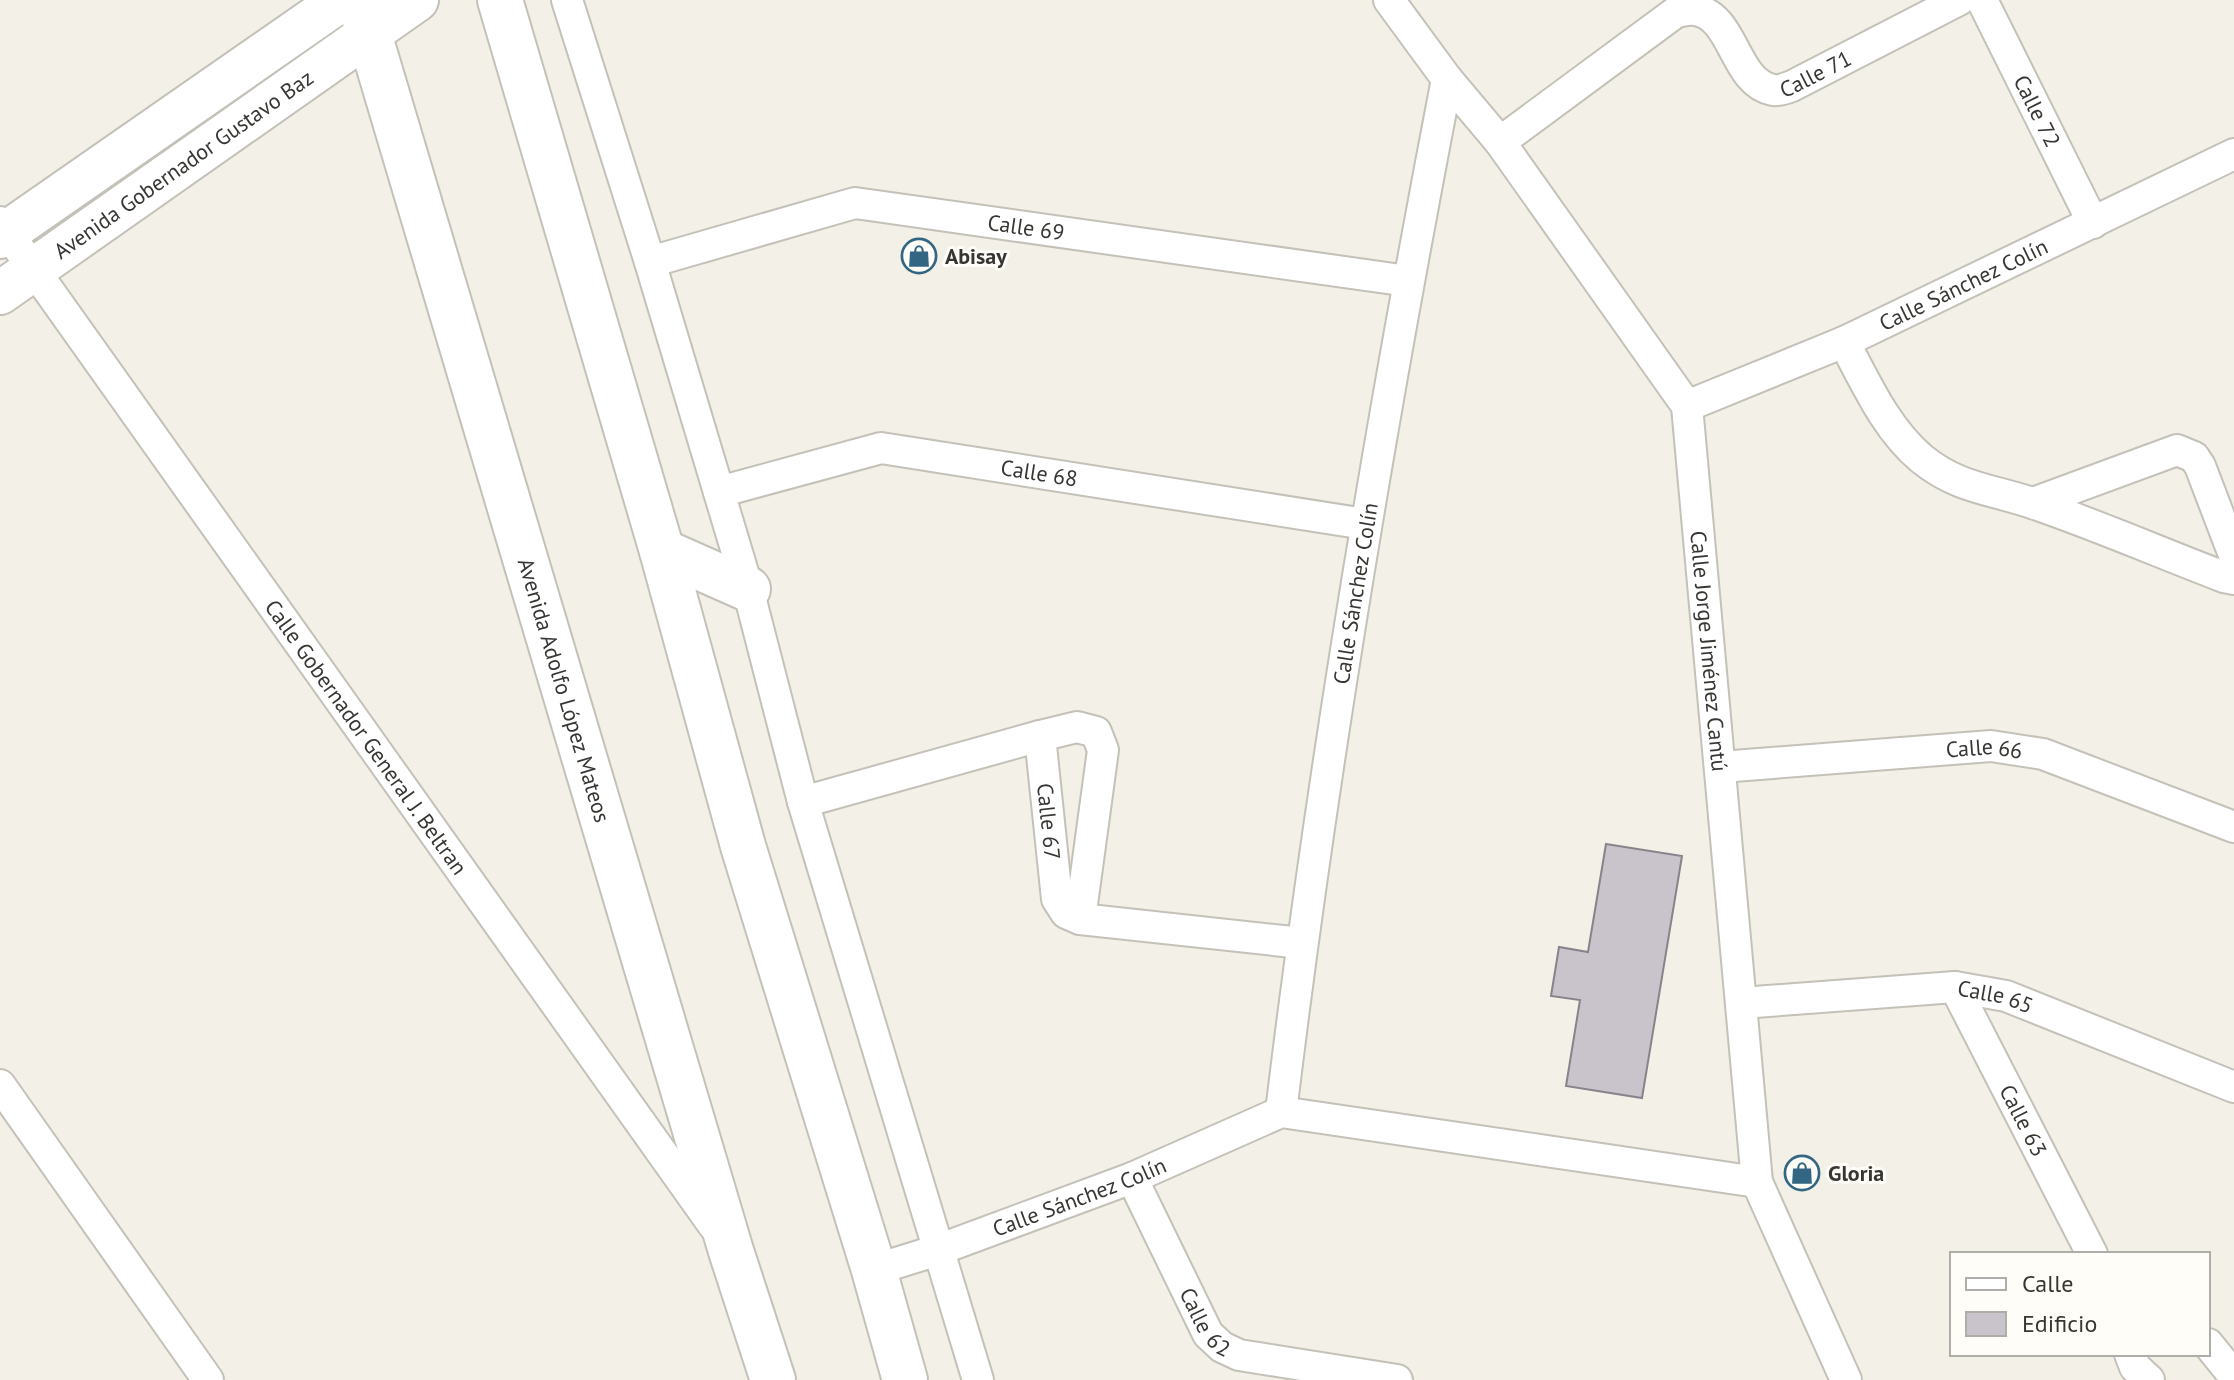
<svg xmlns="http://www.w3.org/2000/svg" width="2234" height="1380" font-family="'PT Sans',sans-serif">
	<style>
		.building { fill: #c9c4cc; stroke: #88838b; stroke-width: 2 }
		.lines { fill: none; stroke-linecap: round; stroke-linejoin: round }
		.street-casing { stroke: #c4c1b9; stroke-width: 34 }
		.secondary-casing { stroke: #c4c1b9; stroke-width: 46 }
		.primary-casing { stroke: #c4c1b9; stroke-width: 48 }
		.street { stroke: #fff; stroke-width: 30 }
		.secondary { stroke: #fff; stroke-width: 42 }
		.primary { stroke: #fff; stroke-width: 44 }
		.labels { text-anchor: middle; stroke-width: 6; stroke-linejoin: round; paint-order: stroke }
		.street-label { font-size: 22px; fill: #373633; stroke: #fffdf8 }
		.poi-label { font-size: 22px; font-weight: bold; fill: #373633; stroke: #fffdf8; text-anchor: start }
	</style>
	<rect width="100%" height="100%" fill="#f2f0e7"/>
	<path class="building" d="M1606,844L1682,856L1642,1098L1566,1086L1580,1000L1551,996L1559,947L1588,952Z"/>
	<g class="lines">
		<g class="street-casing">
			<g id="street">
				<path d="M567,0L650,262L748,589L803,802L978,1380"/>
				<path id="s1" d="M1389,0L1447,79L1500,142L1687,406L1757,1182L1846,1380"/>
				<path id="s2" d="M1982,0L2093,223"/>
				<path id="s3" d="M1500,142L1676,12C1682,11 1689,9 1695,10C1735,16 1733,82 1773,90C1779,91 1787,88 1792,86L1959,0"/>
				<path id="s4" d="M0,222L714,1226"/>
				<path id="s5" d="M650,262L855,203L1408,281"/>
				<path d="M1844,342C1866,383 1886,429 1922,459C1959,489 1992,489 2035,504C2099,526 2161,553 2224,577L2234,579"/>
				<path id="s6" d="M1687,406L1844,342L2234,154"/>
				<path id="s7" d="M719,492L881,448L1365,524"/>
				<path d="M2033,503L2177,450L2194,457L2200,466L2234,555"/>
				<path d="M1040,736L1077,727L1096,732L1103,750L1080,919"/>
				<path id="s8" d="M1721,767L1991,746L2043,754L2234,827"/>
				<path id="s9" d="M803,802L1040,736L1057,899L1066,913L1080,919L1302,943"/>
				<path id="s10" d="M1955,987L2092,1254"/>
				<path id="s11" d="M1741,1003L1955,987L2006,996L2234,1087"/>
				<path d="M0,1085L208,1380"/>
				<path id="s12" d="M1281,1112C1323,765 1381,421 1447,79"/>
				<path id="s13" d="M1132,1178L1208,1334L1222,1347L1239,1355L1397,1380"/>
				<path id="s14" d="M874,1270L938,1250L1132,1178L1281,1112L1757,1182"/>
				<path d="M2208,1344L2234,1376"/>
				<path d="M2130,1354L2135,1367L2149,1380"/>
			</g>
		</g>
		<g class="secondary-casing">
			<g id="secondary">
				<path d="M0,237L341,0"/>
				<path id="s15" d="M0,293L417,0"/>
			</g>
		</g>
		<g class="primary-casing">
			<g id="primary">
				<path id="s16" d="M359,0L731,1251L773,1380"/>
				<path d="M500,0L662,551L743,846L874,1270L905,1380"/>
				<path d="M662,551L748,589"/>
			</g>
		</g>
		<use href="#street" class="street"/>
		<use href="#secondary" class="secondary"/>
		<use href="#primary" class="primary"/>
	</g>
	<defs>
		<g id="shop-ring" transform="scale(1.8)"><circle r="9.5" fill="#fffdf8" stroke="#336683" stroke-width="1.5"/><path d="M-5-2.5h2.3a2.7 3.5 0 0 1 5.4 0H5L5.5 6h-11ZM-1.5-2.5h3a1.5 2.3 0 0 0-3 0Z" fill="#336683"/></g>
	</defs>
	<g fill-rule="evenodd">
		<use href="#shop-ring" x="919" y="256"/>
		<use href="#shop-ring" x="1802" y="1173"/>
	</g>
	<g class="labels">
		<g class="street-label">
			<text dy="8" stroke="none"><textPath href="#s3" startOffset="400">Calle 71</textPath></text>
			<text dy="8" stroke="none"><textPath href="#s2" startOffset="124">Calle 72</textPath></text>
			<text dy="8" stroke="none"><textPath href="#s15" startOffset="224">Avenida Gobernador Gustavo Baz</textPath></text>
			<text dy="8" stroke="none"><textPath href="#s5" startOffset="386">Calle 69</textPath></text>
			<text dy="8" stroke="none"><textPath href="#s6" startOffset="302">Calle Sánchez Colín</textPath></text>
			<text dy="8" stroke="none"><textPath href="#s7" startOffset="328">Calle 68</textPath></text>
			<text dy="8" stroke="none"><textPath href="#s12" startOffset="524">Calle Sánchez Colín</textPath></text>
			<text dy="8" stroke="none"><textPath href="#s1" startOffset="750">Calle Jorge Jiménez Cantú</textPath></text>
			<text dy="8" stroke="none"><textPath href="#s16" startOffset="720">Avenida Adolfo López Mateos</textPath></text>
			<text dy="8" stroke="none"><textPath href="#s4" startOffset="632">Calle Gobernador General J. Beltran</textPath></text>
			<text dy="8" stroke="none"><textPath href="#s8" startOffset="264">Calle 66</textPath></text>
			<text dy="8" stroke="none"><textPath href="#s9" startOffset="332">Calle 67</textPath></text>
			<text dy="8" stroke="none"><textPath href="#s11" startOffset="256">Calle 65</textPath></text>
			<text dy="8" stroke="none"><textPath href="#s10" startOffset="150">Calle 63</textPath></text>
			<text dy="8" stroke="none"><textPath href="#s14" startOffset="218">Calle Sánchez Colín</textPath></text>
			<text dy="8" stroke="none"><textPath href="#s13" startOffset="162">Calle 62</textPath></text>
		</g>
		<g class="poi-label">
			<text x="945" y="264">Abisay</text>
			<text x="1828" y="1181">Gloria</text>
		</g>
	</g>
	<rect x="1950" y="1252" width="260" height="104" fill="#fffdf8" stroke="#afada9" stroke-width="2"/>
	<rect x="1966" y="1278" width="40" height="12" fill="#ffffff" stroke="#afada9" stroke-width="2"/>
	<text x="2022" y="1292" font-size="24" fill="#373633">Calle</text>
	<rect x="1966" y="1312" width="40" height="24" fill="#c9c4cc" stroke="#afada9" stroke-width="2"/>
	<text x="2022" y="1332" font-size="24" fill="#373633">Edificio</text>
</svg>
